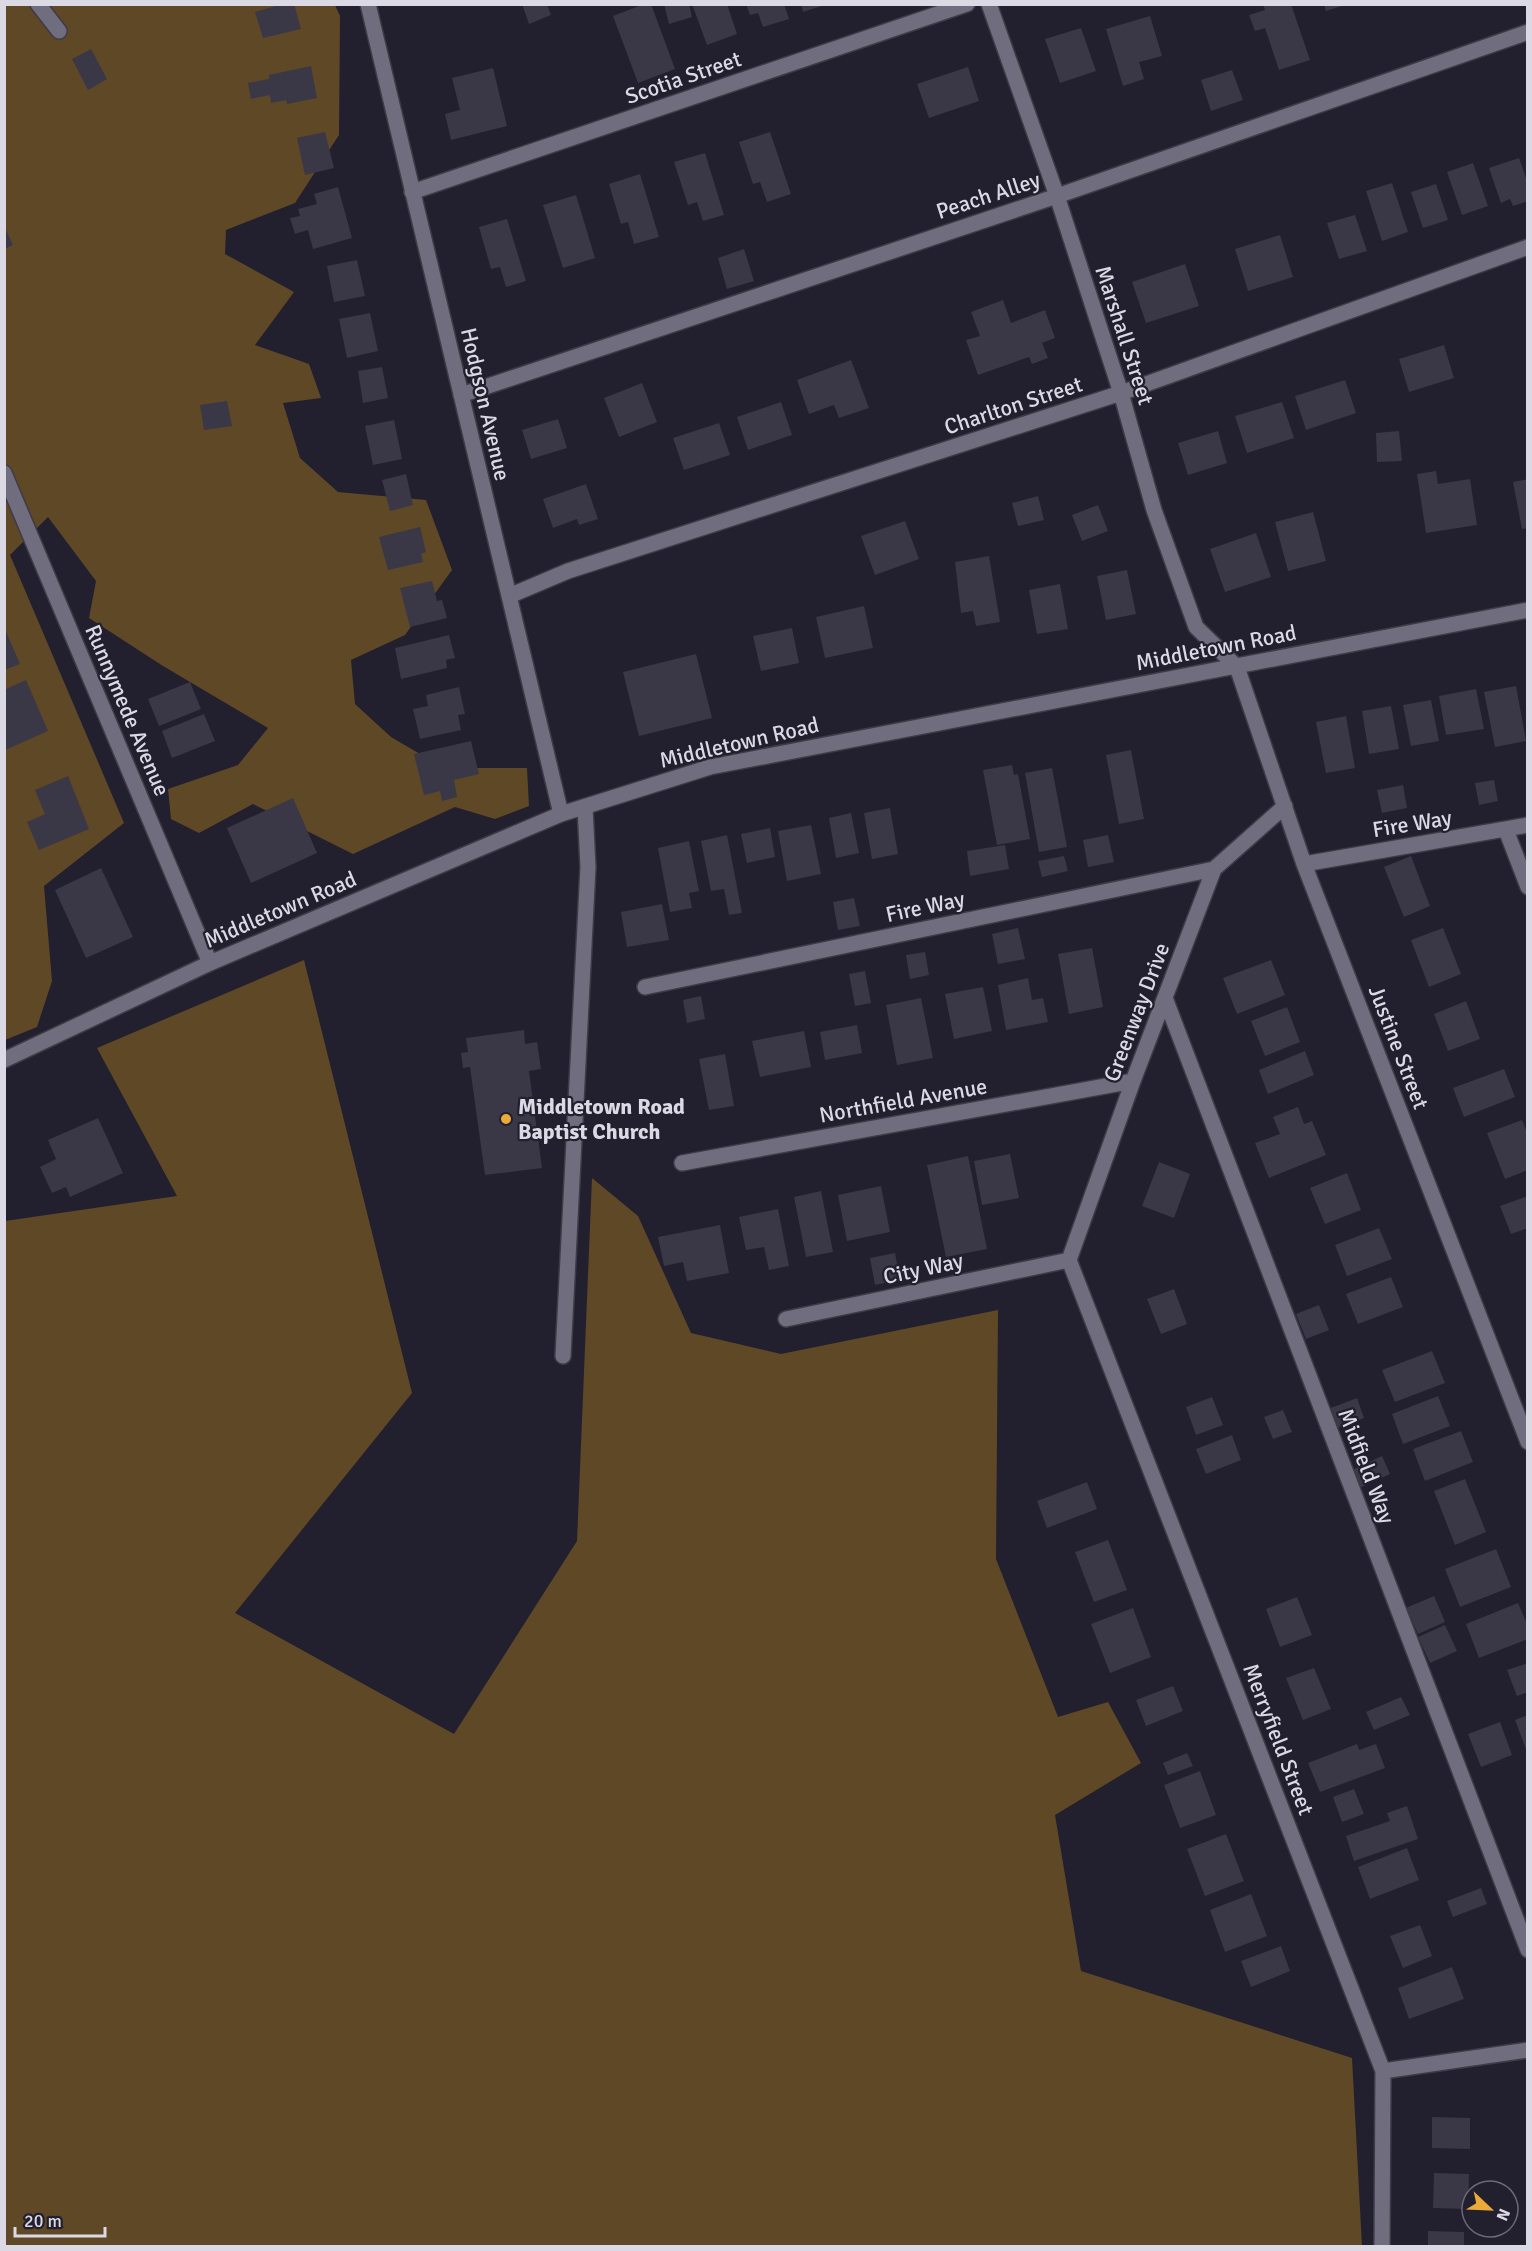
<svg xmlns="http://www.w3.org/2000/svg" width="1532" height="2251" font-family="Signika,sans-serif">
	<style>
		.forest { fill: #5f4826 }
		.building { fill: #3a3747 }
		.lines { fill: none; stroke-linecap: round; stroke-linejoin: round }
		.minor-casing { stroke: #3e3b47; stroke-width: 18 }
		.minor { stroke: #706d7f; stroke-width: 15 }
		.poi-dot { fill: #eba939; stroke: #221f2e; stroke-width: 2 }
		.labels { text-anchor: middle; stroke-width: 4.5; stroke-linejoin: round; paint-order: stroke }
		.street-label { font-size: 22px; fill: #dbd9e4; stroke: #221f2e }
		.poi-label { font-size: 22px; font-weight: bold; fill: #dbd9e4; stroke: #221f2e; text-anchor: start }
	</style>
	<rect width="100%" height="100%" fill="#221f2e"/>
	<path class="forest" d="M5,5H335L340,16L339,135L295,203L226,230L225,254L294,292L255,345L309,364L321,398L283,403L300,458L338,492L426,500L452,570L405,635L351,660L355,704L391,737L444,768H527L529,806L495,819L455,807L353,854L253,804L199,833L171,819L168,789L238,765L268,728L163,666L89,618L96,581L48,517L10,555L124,823L44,886L52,981L37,1027L5,1040Z
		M304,960L412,1393L235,1613L454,1734L577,1541L592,1178L638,1216L691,1333L781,1354L998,1310L996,1559L1058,1717L1108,1702L1141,1763L1055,1815L1081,1971L1352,2058L1362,2246H5V1221L177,1196L97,1048Z"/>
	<path class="building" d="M283,4H294L301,29L263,38L255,12Z
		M522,4H547L551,15L529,24Z
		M644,4H651L675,69L638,83L613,16Z
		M664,4H689L692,17L669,24Z
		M692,4H727L737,34L707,45Z
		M746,4H784L789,19L763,27L758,13L750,15Z
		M801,4H825V5L803,12Z
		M1263,4H1291L1310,60L1279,70L1265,28L1255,31L1249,15L1265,10Z
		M1324,4H1345V5L1326,11Z
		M1150,16L1162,56L1139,62L1144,79L1123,86L1106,29Z
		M1081,28L1096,71L1060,83L1045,39Z
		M91,49L107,79L88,90L72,59Z
		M311,66L317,98L287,104L286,100L271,103L270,95L251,99L248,83L269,79V75Z
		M968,67L979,101L929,118L917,84Z
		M493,68L507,126L451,140L445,114L460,110L452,78Z
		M1232,70L1243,100L1211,111L1201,80Z
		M325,132L334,168L305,175L297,138Z
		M770,132L791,194L767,202L760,182L753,184L739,142Z
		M705,153L724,215L703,221L697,202L688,205L674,162Z
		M1519,158L1528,184V201L1513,206L1510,199L1501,203L1489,168Z
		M1473,163L1488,206L1462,215L1447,172Z
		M640,174L659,237L634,244L628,222L621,224L609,184Z
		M1392,183L1408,232L1382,241L1366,191Z
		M1436,184L1448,220L1423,228L1411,192Z
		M338,187L352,238L313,249L308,230L295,234L290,218L300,216L298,209L317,204L314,194Z
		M576,195L595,258L563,268L543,205Z
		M1355,215L1367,251L1339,259L1327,223Z
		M507,219L526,281L506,287L500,267L491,269L479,227Z
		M4,226L13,245L4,249Z
		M1280,235L1293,277L1248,291L1235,249Z
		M744,249L754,281L727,289L718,258Z
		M357,260L365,296L334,302L327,266Z
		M1185,264L1199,306L1146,323L1132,282Z
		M1003,300L1011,323L1045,310L1055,338L1042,343L1048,358L1032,364L1029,357L978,375L966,340L980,336L971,312Z
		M370,313L378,351L347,358L339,319Z
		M1444,345L1454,378L1409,392L1399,359Z
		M851,360L869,408L839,418L834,405L809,414L797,380Z
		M382,367L388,398L363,403L358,371Z
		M1345,380L1356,413L1306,430L1295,396Z
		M642,383L657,422L619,437L604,398Z
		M227,401L232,426L204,430L200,405Z
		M781,402L792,435L748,450L737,417Z
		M1282,402L1294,438L1247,453L1235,416Z
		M558,419L567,448L531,459L522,430Z
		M394,420L402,459L373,465L365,426Z
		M719,423L730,455L684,470L673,438Z
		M1218,431L1227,463L1188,475L1178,443Z
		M1399,431L1402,461L1377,462L1376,433Z
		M1436,471L1438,484L1470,479L1477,525L1426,533L1417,474Z
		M406,474L413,505L390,511L382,480Z
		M1528,479V528L1522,529L1513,482Z
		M586,484L598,519L579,525L577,519L553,528L543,499Z
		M1038,496L1044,520L1018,526L1012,503Z
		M1098,505L1108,531L1082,541L1072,515Z
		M1313,512L1326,561L1288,571L1275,522Z
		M905,521L919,559L875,575L861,536Z
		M420,527L426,552L421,554L423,562L388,570L379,537Z
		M1256,533L1271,577L1225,592L1210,549Z
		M989,556L1000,622L976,626L973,611L961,613L955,562Z
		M1127,570L1136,614L1106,620L1097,576Z
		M432,581L437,601L442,600L447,618L410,627L400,588Z
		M1060,584L1068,629L1037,634L1029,590Z
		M864,606L873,648L825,658L816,617Z
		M4,627L20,664L4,670Z
		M792,628L799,663L761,671L753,636Z
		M449,635L455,658L446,660L447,668L401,679L395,648Z
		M696,654L712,718L639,736L623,672Z
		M26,680L48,731L5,750L4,690Z
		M190,682L201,709L159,726L148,699Z
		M1516,686L1526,741L1495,747L1484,692Z
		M459,687L465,714L458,715L461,730L420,739L413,709L428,706L426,695Z
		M1476,689L1484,729L1446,735L1439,696Z
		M1431,700L1439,741L1411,746L1403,705Z
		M1391,706L1399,749L1369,754L1362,711Z
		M204,714L215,741L172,758L162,731Z
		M1346,716L1355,768L1326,773L1316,722Z
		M471,741L479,774L454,780L457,797L442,801L440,791L424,795L414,754Z
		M1131,750L1144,819L1119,824L1106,755Z
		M1012,765L1014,775L1018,774L1030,839L997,845L983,770Z
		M1052,768L1067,847L1039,852L1025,773Z
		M68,776L89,829L39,850L27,822L45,814L35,790Z
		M1494,780L1498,801L1479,805L1475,783Z
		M1403,785L1407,808L1382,813L1377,790Z
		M293,798L317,853L251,883L227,828Z
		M890,808L898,854L872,859L864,813Z
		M851,813L859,853L836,858L829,818Z
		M811,825L821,874L787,881L778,831Z
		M770,828L775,857L747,863L741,834Z
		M727,835L742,913L729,915L724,889L711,891L701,841Z
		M1108,835L1114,862L1088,867L1083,840Z
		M689,841L699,891L689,893L692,908L670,912L658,848Z
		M1005,845L1009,869L970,876L967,851Z
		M1064,856L1068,871L1042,877L1038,861Z
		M1411,856L1430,906L1404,917L1384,867Z
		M101,868L133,937L86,958L55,890Z
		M854,898L860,926L838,930L833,902Z
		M662,904L669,940L627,947L621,912Z
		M1018,928L1025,959L998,964L992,934Z
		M1443,928L1461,974L1429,987L1411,940Z
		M1092,948L1103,1007L1069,1014L1058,954Z
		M925,952L929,975L910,979L906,955Z
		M1271,960L1285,995L1237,1014L1223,978Z
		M865,971L871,1003L855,1006L849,974Z
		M1028,978L1032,1000L1043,998L1048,1022L1006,1030L998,985Z
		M983,987L992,1031L954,1039L945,994Z
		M701,996L705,1019L687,1023L683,1000Z
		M921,998L933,1058L897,1065L886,1005Z
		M1466,1001L1480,1039L1448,1051L1434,1014Z
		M1287,1007L1300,1042L1265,1056L1251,1021Z
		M857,1025L862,1053L825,1060L820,1032Z
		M524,1030L525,1044L537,1042L541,1069L529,1071L542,1168L485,1175L470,1067L463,1068L461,1053L468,1052L466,1038Z
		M804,1031L811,1067L760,1077L752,1041Z
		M1305,1051L1314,1075L1268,1094L1259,1070Z
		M725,1054L734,1106L709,1110L699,1059Z
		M1504,1069L1515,1097L1464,1117L1453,1088Z
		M1298,1107L1304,1124L1312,1121L1326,1155L1269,1178L1255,1143L1280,1134L1273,1117Z
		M98,1118L123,1173L70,1197L66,1187L52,1193L40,1167L56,1159L48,1140Z
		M1522,1120L1528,1135V1170L1505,1179L1487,1133Z
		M1010,1154L1019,1198L982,1205L974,1161Z
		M968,1156L987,1249L946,1257L927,1165Z
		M1159,1162L1190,1174L1174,1218L1142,1206Z
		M1347,1173L1361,1210L1325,1224L1310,1188Z
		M881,1186L890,1232L847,1241L838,1195Z
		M821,1191L833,1252L806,1257L794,1197Z
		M1528,1196V1228L1511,1234L1500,1206Z
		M778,1209L789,1266L769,1270L764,1247L746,1250L739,1217Z
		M720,1225L729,1273L687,1281L683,1262L664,1266L658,1237Z
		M1379,1228L1392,1259L1347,1276L1335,1245Z
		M895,1253L900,1280L875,1285L870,1258Z
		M1391,1277L1403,1307L1358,1324L1346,1294Z
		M1174,1289L1187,1324L1161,1334L1147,1299Z
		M1319,1305L1329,1330L1306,1339L1296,1314Z
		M1432,1351L1445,1383L1395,1402L1382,1370Z
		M1438,1396L1450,1426L1403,1444L1392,1414Z
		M1212,1397L1223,1425L1196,1435L1186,1407Z
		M1357,1398L1364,1418L1335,1429L1328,1409Z
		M1283,1410L1292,1432L1273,1439L1264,1417Z
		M1461,1431L1473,1462L1425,1481L1413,1449Z
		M1232,1435L1241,1460L1206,1474L1196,1449Z
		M1382,1456L1390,1474L1359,1488L1350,1471Z
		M1465,1479L1486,1532L1455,1545L1434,1491Z
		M1087,1482L1097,1509L1047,1528L1037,1501Z
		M1108,1540L1127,1590L1094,1602L1075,1552Z
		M1496,1549L1511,1587L1460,1607L1445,1569Z
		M1434,1596L1445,1622L1418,1634L1406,1608Z
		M1297,1597L1312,1635L1280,1647L1266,1609Z
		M1518,1603L1528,1626V1639L1479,1658L1466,1624Z
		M1133,1608L1151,1657L1110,1673L1091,1624Z
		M1445,1625L1457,1651L1430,1663L1418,1637Z
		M1528,1663V1692L1517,1696L1507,1670Z
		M1314,1668L1331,1709L1303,1720L1286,1678Z
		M1173,1686L1183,1711L1146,1726L1136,1700Z
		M1401,1697L1410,1715L1374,1730L1366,1712Z
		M1528,1715V1752H1527L1515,1720Z
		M1500,1722L1512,1755L1481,1767L1468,1734Z
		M1357,1744L1359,1750L1376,1744L1385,1768L1320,1792L1308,1763Z
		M1187,1753L1193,1766L1168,1775L1163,1763Z
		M1200,1771L1216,1815L1180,1828L1164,1785Z
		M1354,1789L1364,1814L1342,1822L1333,1797Z
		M1407,1806L1418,1839L1354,1861L1346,1836L1390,1821L1387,1813Z
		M1226,1834L1244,1881L1205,1896L1187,1849Z
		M1407,1848L1419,1880L1370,1899L1358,1867Z
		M1481,1888L1487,1904L1453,1917L1447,1901Z
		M1251,1894L1267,1936L1225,1952L1210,1910Z
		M1420,1925L1432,1956L1403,1968L1390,1936Z
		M1281,1946L1290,1971L1251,1987L1241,1961Z
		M1452,1967L1464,1999L1409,2019L1398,1988Z
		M1432,2117L1470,2118V2149L1432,2148Z
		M1434,2173L1469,2174L1468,2209L1433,2208Z
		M1428,2231L1464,2232V2246H1428Z"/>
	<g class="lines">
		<g class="minor-casing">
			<path id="minor" d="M38,4L59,31
				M368,4L561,814
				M989,4L1057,196L1121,393L1154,510L1196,627L1237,667L1304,864L1528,1442
				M412,192L967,4
				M461,395L1057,196L1528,32
				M4,473L210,963
				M509,596L568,571L1121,393L1528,247
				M1506,830L1528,887
				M1304,864L1528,825
				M645,987L1214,869
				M1165,998L1528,1950
				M4,1060L210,963L561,814L710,767L1528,610
				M682,1163L1133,1081
				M1069,1260L1383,2071L1382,2246
				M1069,1260L1133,1081L1214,869L1285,806
				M786,1319L1069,1260
				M563,1356L588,867L585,807
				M1383,2071L1528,2050"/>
		</g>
		<use href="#minor" class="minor"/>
	</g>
	<circle class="poi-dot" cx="506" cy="1119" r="6"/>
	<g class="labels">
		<g class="street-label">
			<text transform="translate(683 77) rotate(-19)" y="8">Scotia Street</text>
			<text transform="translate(988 195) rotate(-18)" y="8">Peach Alley</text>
			<text transform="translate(1125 335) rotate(72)" y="8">Marshall Street</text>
			<text transform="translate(486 404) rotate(77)" y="8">Hodgson Avenue</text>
			<text transform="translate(1013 405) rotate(-18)" y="8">Charlton Street</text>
			<text transform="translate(1216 647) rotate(-11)" y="8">Middletown Road</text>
			<text transform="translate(128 710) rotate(67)" y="8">Runnymede Avenue</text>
			<text transform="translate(739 742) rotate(-13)" y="8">Middletown Road</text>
			<text transform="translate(1412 823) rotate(-9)" y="8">Fire Way</text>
			<text transform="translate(925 906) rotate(-12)" y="8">Fire Way</text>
			<text transform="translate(280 909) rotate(-23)" y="8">Middletown Road</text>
			<text transform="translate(1136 1012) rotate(-69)" y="8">Greenway Drive</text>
			<text transform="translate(1399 1047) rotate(69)" y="8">Justine Street</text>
			<text transform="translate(903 1100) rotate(-10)" y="8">Northfield Avenue</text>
			<text transform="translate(923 1268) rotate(-12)" y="8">City Way</text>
			<text transform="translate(1367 1466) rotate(69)" y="8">Midfield Way</text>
			<text transform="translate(1279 1739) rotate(69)" y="8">Merryfield Street</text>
		</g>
		<g class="poi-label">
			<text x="518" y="1114">Middletown Road<tspan x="518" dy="25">Baptist Church</tspan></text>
		</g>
	</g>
	<rect width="1532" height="2251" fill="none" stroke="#dbd9e4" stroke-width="12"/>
	<g transform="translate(1490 2209) rotate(113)"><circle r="28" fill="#221f2e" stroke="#6c6977" stroke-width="1.5"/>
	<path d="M0-4.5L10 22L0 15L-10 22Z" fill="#eba939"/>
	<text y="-9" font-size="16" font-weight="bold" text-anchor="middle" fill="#dbd9e4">N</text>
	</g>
	<path d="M15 2227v9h90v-9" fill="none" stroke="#dbd9e4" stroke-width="3"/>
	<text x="24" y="2227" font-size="18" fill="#dbd9e4" stroke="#221f2e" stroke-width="4.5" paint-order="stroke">20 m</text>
</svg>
